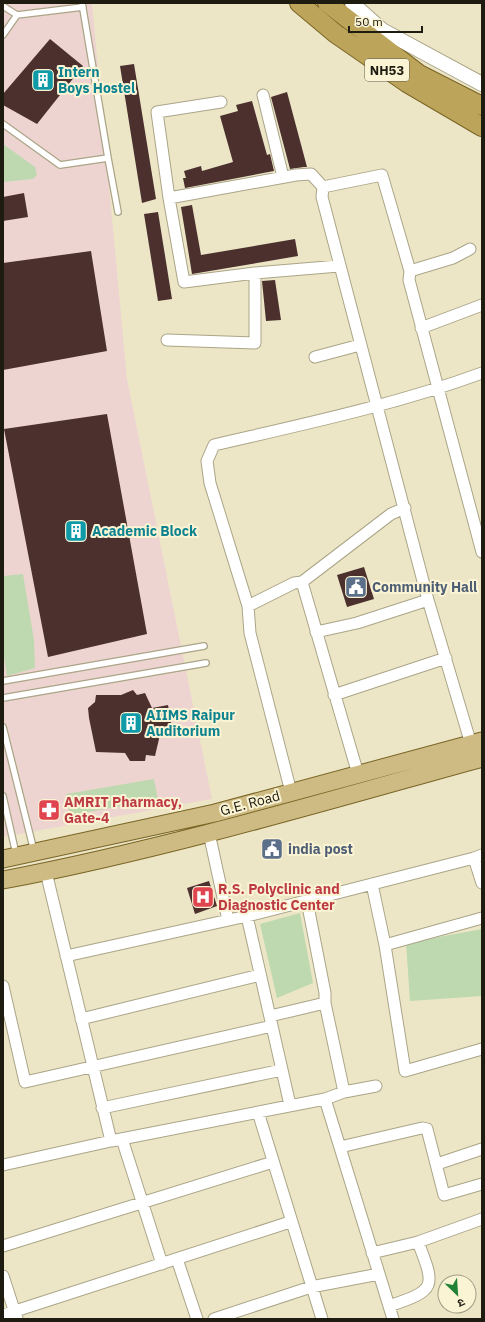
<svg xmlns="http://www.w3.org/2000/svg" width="485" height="1322" font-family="'IBM Plex Sans','Noto Sans Devanagari',sans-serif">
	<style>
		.medical { fill: #eed4d0 }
		.green { fill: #bed9af }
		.building { fill: #4b302e }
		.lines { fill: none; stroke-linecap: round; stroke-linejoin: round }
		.service-casing { stroke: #aba588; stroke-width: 8 }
		.minor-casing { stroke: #aba588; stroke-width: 13 }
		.tertiary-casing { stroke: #aba588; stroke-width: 16 }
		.primary-casing { stroke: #7a6525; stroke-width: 19 }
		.trunk-casing { stroke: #7a6525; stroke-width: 20 }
		.service { stroke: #fff; stroke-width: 5.5 }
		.minor { stroke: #fff; stroke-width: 11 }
		.tertiary { stroke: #fff; stroke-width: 14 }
		.primary { stroke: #cdbb83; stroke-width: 17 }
		.trunk { stroke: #bca45a; stroke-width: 18 }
		.labels { text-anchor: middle; stroke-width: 4; stroke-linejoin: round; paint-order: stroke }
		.shield { fill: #faf3d4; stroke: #605c4b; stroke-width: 1 }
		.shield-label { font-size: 13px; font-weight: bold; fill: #1e1b10 }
		.culture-label { font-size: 14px; font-weight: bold; fill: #0d838f; stroke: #faf3d4; text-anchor: start }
		.service-label { font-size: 14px; font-weight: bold; fill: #4e5e75; stroke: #faf3d4; text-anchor: start }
		.health-label { font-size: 14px; font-weight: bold; fill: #be3a42; stroke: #faf3d4; text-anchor: start }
		.street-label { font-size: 14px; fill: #1e1b10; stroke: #faf3d4 }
	</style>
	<rect width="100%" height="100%" fill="#ece6c7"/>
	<path class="medical" d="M3,3H92L127,379L212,799L3,837Z"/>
	<path class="green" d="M3,144L35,167L37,175L33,179L3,182Z
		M23,574L34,640L35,668L7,676L3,652V576Z
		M154,779L158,800L70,815L66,794Z
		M300,913L313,983L277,998L260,924Z
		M482,929V996L410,1001L406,943Z"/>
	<path class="building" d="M50,39L83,66L37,124L3,105V94Z
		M134,64L156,199L142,203L120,66Z
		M287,92L307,167H304L290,169L271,97Z
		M252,101L267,155L270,154L274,171L185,188L183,178H186L184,171L201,166L202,171L233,162L220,116L238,111L236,105Z
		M24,193L28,217L3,221V197Z
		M192,205L201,255L295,239L298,256L192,274L181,207Z
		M158,212L172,299L158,301L144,214Z
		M91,251L107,351L3,370V263Z
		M275,280L281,320L266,321L262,281Z
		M107,414L147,634L48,657L4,429Z
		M364,567L374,599L347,607L337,575Z
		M133,690L137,695L145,693L152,708L168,705L172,728L158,730L159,739L155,756L146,755L145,761H130L125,753L96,752L89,718L88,708L95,702L96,695H121Z
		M209,881L217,906L195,914L187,888Z"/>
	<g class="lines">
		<g class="service-casing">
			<path id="service" d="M82,3L108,158
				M3,6L17,15L83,7
				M3,35L17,15
				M3,124L60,165L108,158L118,212
				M3,681L204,646
				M3,698L206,663
				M3,727L34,851
				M3,796L16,854"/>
		</g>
		<g class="minor-casing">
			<path id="minor" d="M263,95L283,177
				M221,102L157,112L169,198L184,282L255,273L339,266
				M323,187L382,175L410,271L409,280L482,552
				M169,198L296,175L311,174L323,187L322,197L428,600L471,744
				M410,271L453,258L470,249
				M421,328L482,305
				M167,340L255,343V273
				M315,357L360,345
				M302,582L358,774
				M248,606L294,583L302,582L391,514L405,508
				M316,632L357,623L428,600
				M334,695L446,658
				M291,792L250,633L248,606L210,483L207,461L214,445C304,424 395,405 482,373
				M209,833L228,920
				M482,855L474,858L482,883
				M46,872L111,1141
				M372,884L385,945
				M307,901L325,993V1003L344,1092
				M247,916L290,1105
				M482,918L385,945L405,1071L482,1049
				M66,956L247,916L474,858
				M3,986L25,1082L272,1026
				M270,1016L325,1003
				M81,1019L260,975
				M325,1099L393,1319
				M102,1108L282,1070
				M258,1112L322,1319
				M122,1139L162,1264
				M340,1147L422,1128L427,1129L444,1195L482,1184
				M437,1164L482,1149
				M3,1165L111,1141L325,1099L344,1092L376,1086
				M3,1246L273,1162
				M372,1253L418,1242L482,1219
				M177,1259L197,1319
				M3,1276L17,1319
				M389,1306C436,1290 436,1288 418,1242
				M3,1315L290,1222
				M214,1319L311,1287L379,1274"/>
		</g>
		<g class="tertiary-casing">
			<path id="tertiary" d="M352,3L382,30L482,84"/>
		</g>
		<g class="primary-casing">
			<path id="primary" d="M3,859L215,813L482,741
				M3,880C165,849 323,802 482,758"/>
		</g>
		<g class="trunk-casing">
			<path id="trunk" d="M299,3L336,34L407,83L482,127
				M327,3L419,74L482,106"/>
		</g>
		<use href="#service" class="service"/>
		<use href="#minor" class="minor"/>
		<use href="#tertiary" class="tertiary"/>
		<use href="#primary" class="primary"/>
		<use href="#trunk" class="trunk"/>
	</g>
	<defs>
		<g id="building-square" transform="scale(1.15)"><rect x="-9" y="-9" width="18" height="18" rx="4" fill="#0f9aa8" stroke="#faf3d4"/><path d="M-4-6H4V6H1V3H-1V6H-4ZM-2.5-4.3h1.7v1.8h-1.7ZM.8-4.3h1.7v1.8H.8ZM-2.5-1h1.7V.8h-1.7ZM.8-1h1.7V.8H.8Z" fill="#fff"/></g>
		<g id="civic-square" transform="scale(1.15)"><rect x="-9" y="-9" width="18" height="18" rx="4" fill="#5c6f8a" stroke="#faf3d4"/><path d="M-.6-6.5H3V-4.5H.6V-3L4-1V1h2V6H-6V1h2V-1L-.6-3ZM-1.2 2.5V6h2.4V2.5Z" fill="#fff"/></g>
		<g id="pharmacy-square" transform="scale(1.15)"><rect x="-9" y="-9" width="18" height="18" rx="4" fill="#e0444e" stroke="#faf3d4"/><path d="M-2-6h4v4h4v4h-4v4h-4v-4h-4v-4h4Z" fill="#fff"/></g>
		<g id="hospital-square" transform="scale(1.15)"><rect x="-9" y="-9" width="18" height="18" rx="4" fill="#e0444e" stroke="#faf3d4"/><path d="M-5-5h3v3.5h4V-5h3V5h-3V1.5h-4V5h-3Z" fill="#fff"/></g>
	</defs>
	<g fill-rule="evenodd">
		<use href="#building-square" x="43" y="80"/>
		<use href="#building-square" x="76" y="531"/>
		<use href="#civic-square" x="356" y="587"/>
		<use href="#building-square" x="131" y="723"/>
		<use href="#pharmacy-square" x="49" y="810"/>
		<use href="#civic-square" x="272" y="849"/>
		<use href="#hospital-square" x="203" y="897"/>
	</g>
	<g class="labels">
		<rect class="shield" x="365" y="59" width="44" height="22" rx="3"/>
		<g class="shield-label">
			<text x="387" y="75">NH53</text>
		</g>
		<g class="culture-label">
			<text x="58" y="77">Intern<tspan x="58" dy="16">Boys Hostel</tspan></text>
			<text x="92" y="536">Academic Block</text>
			<text x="146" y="720">AIIMS Raipur<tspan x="146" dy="16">Auditorium</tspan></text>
		</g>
		<g class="service-label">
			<text x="372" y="592">Community Hall</text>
			<text x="288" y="854">india post</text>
		</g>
		<g class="health-label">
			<text x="64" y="807">AMRIT Pharmacy,<tspan x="64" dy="16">Gate-4</tspan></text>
			<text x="218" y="894">R.S. Polyclinic and<tspan x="218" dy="16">Diagnostic Center</tspan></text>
		</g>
		<g class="street-label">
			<text transform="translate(250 803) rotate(-15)" y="5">G.E. Road</text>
		</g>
	</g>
	<rect width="485" height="1322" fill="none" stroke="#1e1b10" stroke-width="8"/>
	<g transform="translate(457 1294) rotate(155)"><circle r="19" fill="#faf3d4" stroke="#a29d86"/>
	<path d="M0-3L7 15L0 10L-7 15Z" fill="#218235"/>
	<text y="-6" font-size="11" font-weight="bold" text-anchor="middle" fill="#1e1b10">उ</text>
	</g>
	<path d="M349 26v6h73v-6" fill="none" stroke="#1e1b10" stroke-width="2"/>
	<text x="355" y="26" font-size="12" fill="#1e1b10" stroke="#faf3d4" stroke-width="3" paint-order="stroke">50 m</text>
</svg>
